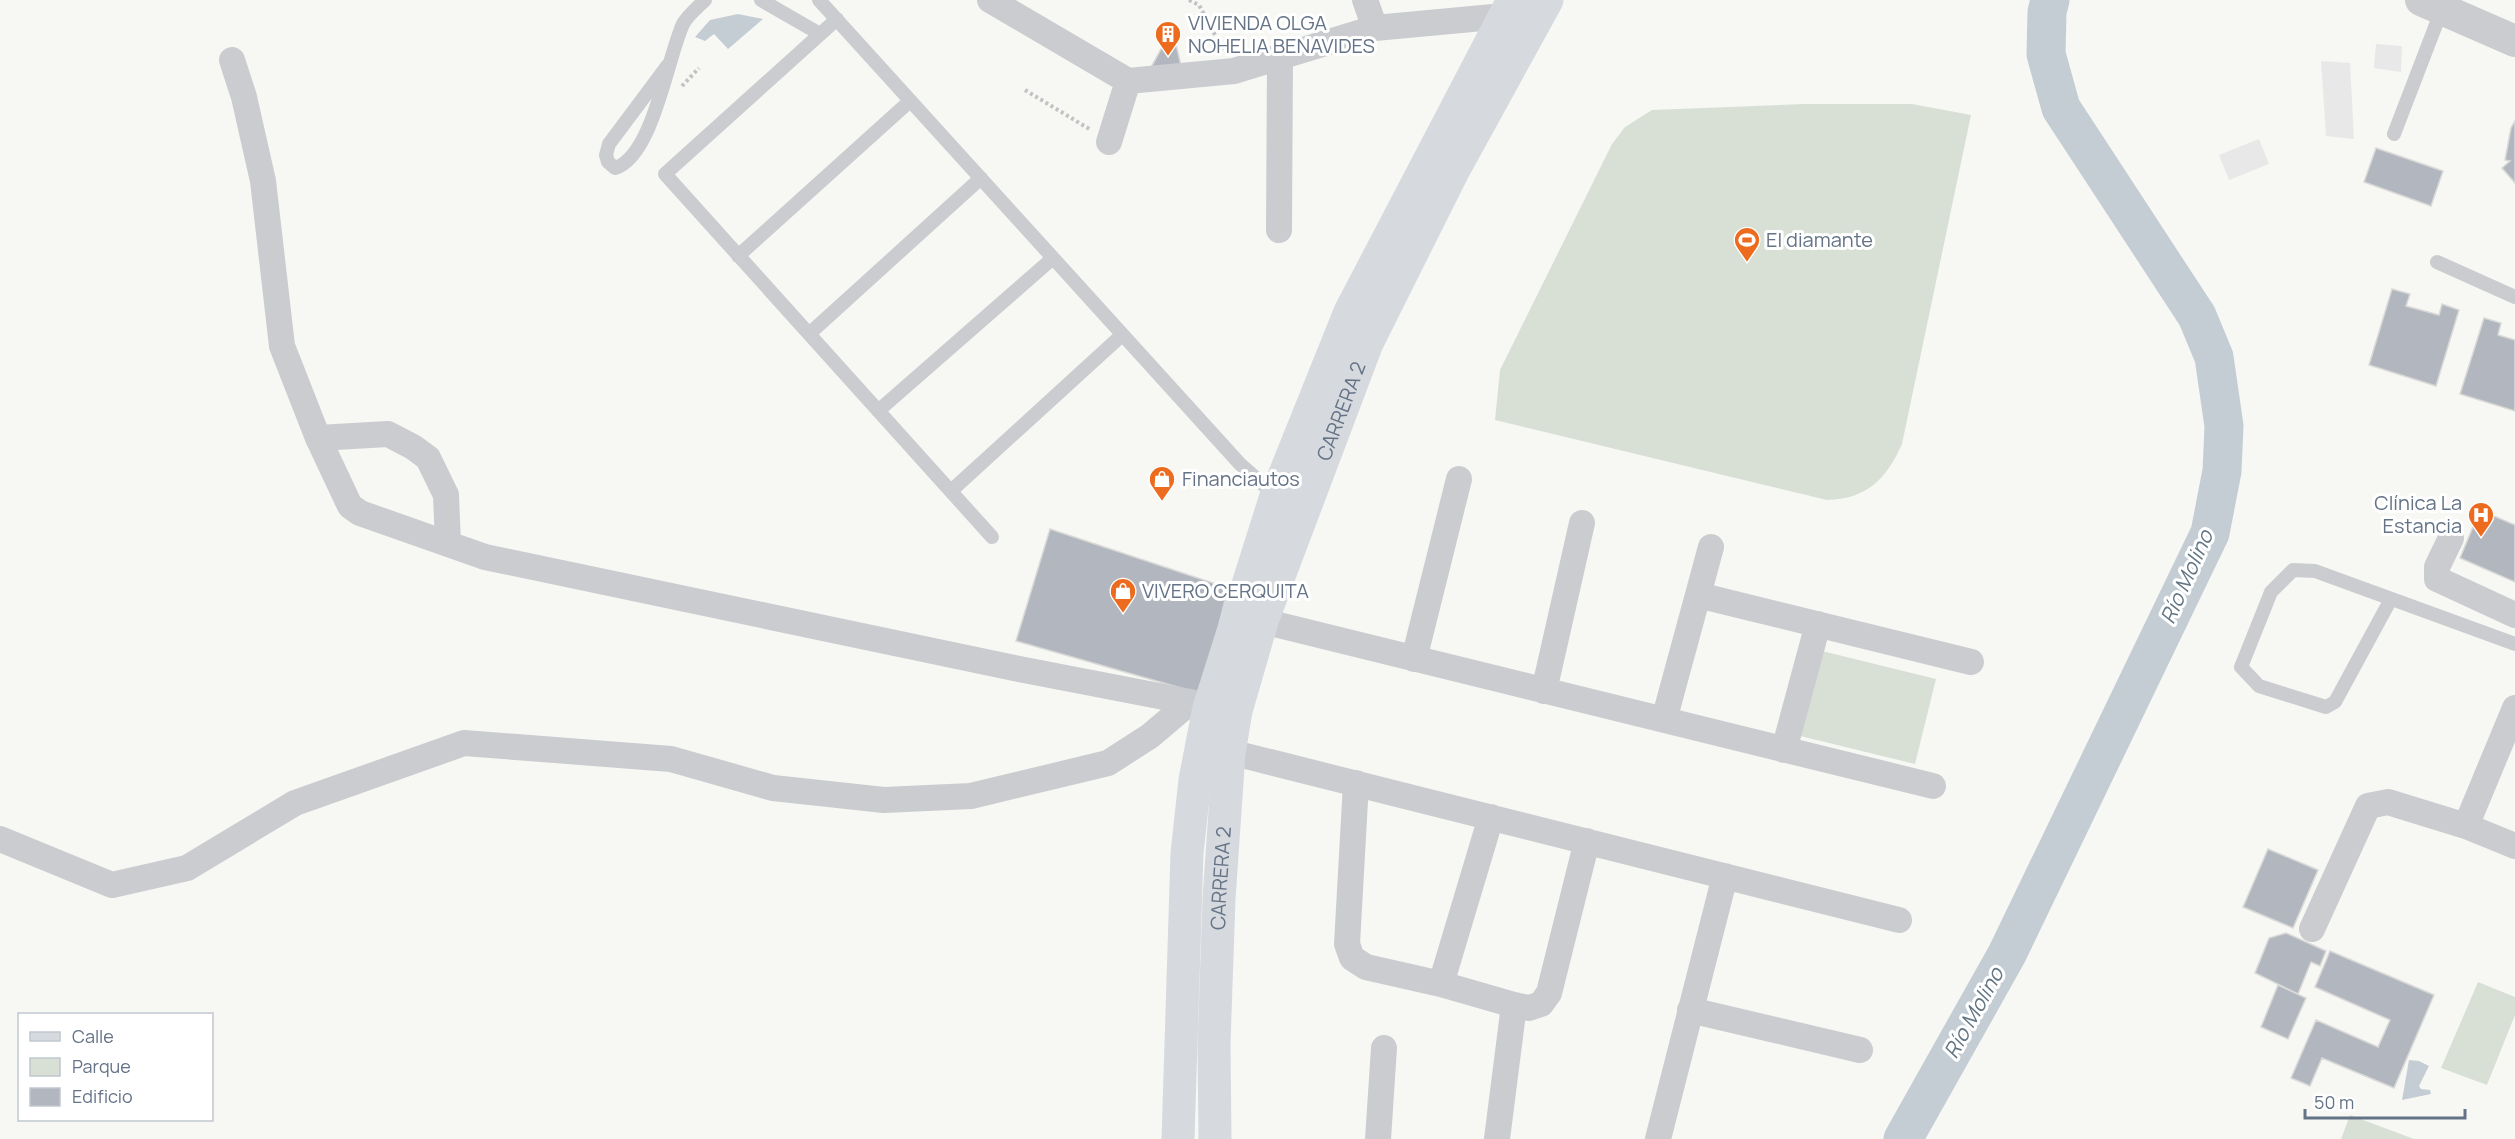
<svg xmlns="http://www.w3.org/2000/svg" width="2515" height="1139" font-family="Manrope,sans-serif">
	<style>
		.built { fill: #e8e8e8 }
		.green { fill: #d8e0d5 }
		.water { fill: #c5cdd4 }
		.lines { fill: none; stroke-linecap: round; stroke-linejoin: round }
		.river { stroke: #c5cdd4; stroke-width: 39 }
		.building { fill: #b2b7bf; stroke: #d9d9d7; stroke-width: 1.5 }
		.path { stroke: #c1c2c5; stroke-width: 4; stroke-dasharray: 3 3; stroke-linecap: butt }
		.service { stroke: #caccd0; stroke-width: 14 }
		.minor { stroke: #caccd0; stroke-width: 26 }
		.tertiary { stroke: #caccd0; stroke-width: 32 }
		.secondary { stroke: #d6dadf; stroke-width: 33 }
		.labels { text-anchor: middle; stroke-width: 6; stroke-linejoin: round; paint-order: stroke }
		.poi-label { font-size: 20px; fill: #657387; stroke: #fff; text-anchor: start }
		.street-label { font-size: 20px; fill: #657387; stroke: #fff }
		.water-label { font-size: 21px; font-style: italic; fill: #617583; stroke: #fff }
	</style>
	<rect width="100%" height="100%" fill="#f7f8f4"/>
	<path class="built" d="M2376,44L2402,46L2401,72L2374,68Z
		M2321,61L2350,63L2354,139L2326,136Z
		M2259,139L2269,164L2229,180L2219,155Z"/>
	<path class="green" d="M1804,104H1912L1971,115L1902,444C1886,480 1866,499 1827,500L1495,420L1500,370L1612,144L1625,127L1652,110Z
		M1822,651L1936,679L1915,764L1800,736Z
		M2478,982L2515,997V1015L2487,1085L2441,1068Z
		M2350,1115L2414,1139H2341Z"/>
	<path class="water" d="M738,14L763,19L728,49L714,34L705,41L695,37L710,20Z
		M2409,1060L2419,1061L2429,1066L2419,1086L2421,1089L2430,1090L2431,1094L2402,1100Z"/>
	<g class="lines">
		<path class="river" d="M1903,1139L2007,954L2210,533L2222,471L2224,426L2214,357L2197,316L2061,108L2046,54L2047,12L2050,0"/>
	</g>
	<path class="building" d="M1166,40L1176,44L1182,70L1148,73Z
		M2515,121V183L2502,168L2510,161L2505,160L2511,128Z
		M2376,148L2443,171L2431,206L2364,182Z
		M2392,289L2410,294L2406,306L2439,315L2442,304L2459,310L2436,386L2369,365Z
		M2484,318L2501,323L2498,335L2515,340V411L2460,394Z
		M2480,510L2515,525V582L2460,558Z
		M1050,529L1228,588L1202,694L1016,641Z
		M2268,849L2318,870L2293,928L2243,907Z
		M2286,933L2326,951L2320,966L2311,962L2298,994L2255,973L2269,938Z
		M2330,951L2434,995L2394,1088L2322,1058L2310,1086L2291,1078L2316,1020L2378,1047L2390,1020L2315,987Z
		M2278,985L2306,998L2288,1039L2261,1027Z"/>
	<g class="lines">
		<path class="path" d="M1189,0L1199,5L1223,50
			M682,86L699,68
			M1025,90L1091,130"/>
		<path class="service" d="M761,0L820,34
			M819,0L1240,464L1276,496
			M837,19L665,174L992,537
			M668,65L609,144L606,155L608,162L615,168C653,156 667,59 683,24C688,15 698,7 705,0
			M2394,134L2442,9
			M738,256L910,101
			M2437,262L2515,297
			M809,334L981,178
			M878,411L1053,258
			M951,491L1122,335
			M2391,599L2335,702L2326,707L2259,686L2241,667L2271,592L2293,570L2315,571L2515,644"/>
		<path class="minor" d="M990,0L1128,81L1234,71L1375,28L1504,16
			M1365,0L1375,28
			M232,60L244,97L263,181L282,346L318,438L350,506L360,513L485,557L1019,669L1190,702
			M1109,142L1128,81
			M1279,230L1280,57
			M318,438L388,434L413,447L428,458L446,495L448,544
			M2451,538L2437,567V579L2515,615
			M1698,595L1971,662
			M1262,621L1933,786
			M1414,659L1459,479
			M1544,691L1582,523
			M1664,720L1711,547
			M1784,750L1818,624
			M1229,753L1246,756L1899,920
			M1356,783L1347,944L1352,958L1366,967L1441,984L1514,1005L1529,1008L1541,1004L1549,993L1587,841
			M2466,826L2515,708
			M0,839L112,885L187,868L295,803L464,743L671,759L773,788L884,800L971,796L1108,763L1150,736L1190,702L1200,705
			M2312,929L2368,806L2388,802L2466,826L2515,846
			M1441,984L1491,817
			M1690,1010L1860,1050
			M1378,1139L1384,1048
			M1497,1139L1514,1005
			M1658,1139L1725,876"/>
		<path class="tertiary" d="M2421,0L2515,41"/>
		<g class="secondary">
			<path d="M1178,1139L1187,853L1195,780L1209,708L1276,496L1350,312L1513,0"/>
			<path id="s1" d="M1215,1139L1214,1044L1219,899L1229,753L1236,711L1262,621L1367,343L1453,171L1547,0"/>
		</g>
	</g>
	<defs>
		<g id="building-pin" transform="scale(1.35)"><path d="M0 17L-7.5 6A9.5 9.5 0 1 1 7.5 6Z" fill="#ed6b1f" stroke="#fff"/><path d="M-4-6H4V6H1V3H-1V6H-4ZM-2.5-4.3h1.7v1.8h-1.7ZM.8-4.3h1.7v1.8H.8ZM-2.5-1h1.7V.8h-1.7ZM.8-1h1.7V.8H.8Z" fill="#fff"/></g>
		<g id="stadium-pin" transform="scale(1.35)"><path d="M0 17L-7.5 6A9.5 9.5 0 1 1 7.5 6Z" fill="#ed6b1f" stroke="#fff"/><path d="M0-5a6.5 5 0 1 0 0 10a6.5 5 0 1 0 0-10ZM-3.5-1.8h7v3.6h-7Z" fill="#fff"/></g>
		<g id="shop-pin" transform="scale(1.35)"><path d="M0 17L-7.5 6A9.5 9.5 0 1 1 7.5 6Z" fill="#ed6b1f" stroke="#fff"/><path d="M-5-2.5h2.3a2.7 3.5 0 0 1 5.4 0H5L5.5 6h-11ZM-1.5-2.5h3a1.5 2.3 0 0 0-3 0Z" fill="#fff"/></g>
		<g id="hospital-pin" transform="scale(1.35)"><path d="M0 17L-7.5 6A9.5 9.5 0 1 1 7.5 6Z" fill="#ed6b1f" stroke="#fff"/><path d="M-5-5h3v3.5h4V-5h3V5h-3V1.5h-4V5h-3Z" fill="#fff"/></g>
	</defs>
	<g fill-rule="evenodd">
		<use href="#building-pin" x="1168" y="34"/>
		<use href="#stadium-pin" x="1747" y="240"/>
		<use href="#shop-pin" x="1162" y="479"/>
		<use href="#hospital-pin" x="2481" y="515"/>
		<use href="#shop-pin" x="1123" y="591"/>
	</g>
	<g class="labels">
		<g class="poi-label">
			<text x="1188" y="30">VIVIENDA OLGA<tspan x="1188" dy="23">NOHELIA BENAVIDES</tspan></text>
			<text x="1766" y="247">El diamante</text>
			<text x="1182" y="486">Financiautos</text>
			<text x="2462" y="510" text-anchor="end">Clínica La<tspan x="2462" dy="23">Estancia</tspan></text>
			<text x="1142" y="598">VIVERO CERQUITA</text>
		</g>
		<g class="street-label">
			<text dy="7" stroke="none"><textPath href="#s1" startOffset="747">CARRERA 2</textPath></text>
			<text dy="7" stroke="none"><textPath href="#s1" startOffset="261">CARRERA 2</textPath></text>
		</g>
		<g class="water-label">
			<text transform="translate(2187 577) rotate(-66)" y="7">Río Molino</text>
			<text transform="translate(1974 1013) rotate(-61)" y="7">Río Molino</text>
		</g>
	</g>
	<rect x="18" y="1013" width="195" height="108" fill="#ffffff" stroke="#c1c7cf" stroke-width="1.5"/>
	<rect x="30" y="1032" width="30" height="9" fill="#d6dadf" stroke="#c1c7cf" stroke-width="1.5"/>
	<text x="72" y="1043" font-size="18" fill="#657387">Calle</text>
	<rect x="30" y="1058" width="30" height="18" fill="#d8e0d5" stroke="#c1c7cf" stroke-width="1.5"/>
	<text x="72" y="1073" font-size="18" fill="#657387">Parque</text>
	<rect x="30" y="1088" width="30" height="18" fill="#b2b7bf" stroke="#c1c7cf" stroke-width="1.5"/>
	<text x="72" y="1103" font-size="18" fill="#657387">Edificio</text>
	<path d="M2305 1109v9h160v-9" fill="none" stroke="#657387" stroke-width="3"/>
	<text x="2314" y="1109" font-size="18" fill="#657387" stroke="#ffffff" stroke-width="4.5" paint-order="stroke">50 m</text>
</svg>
